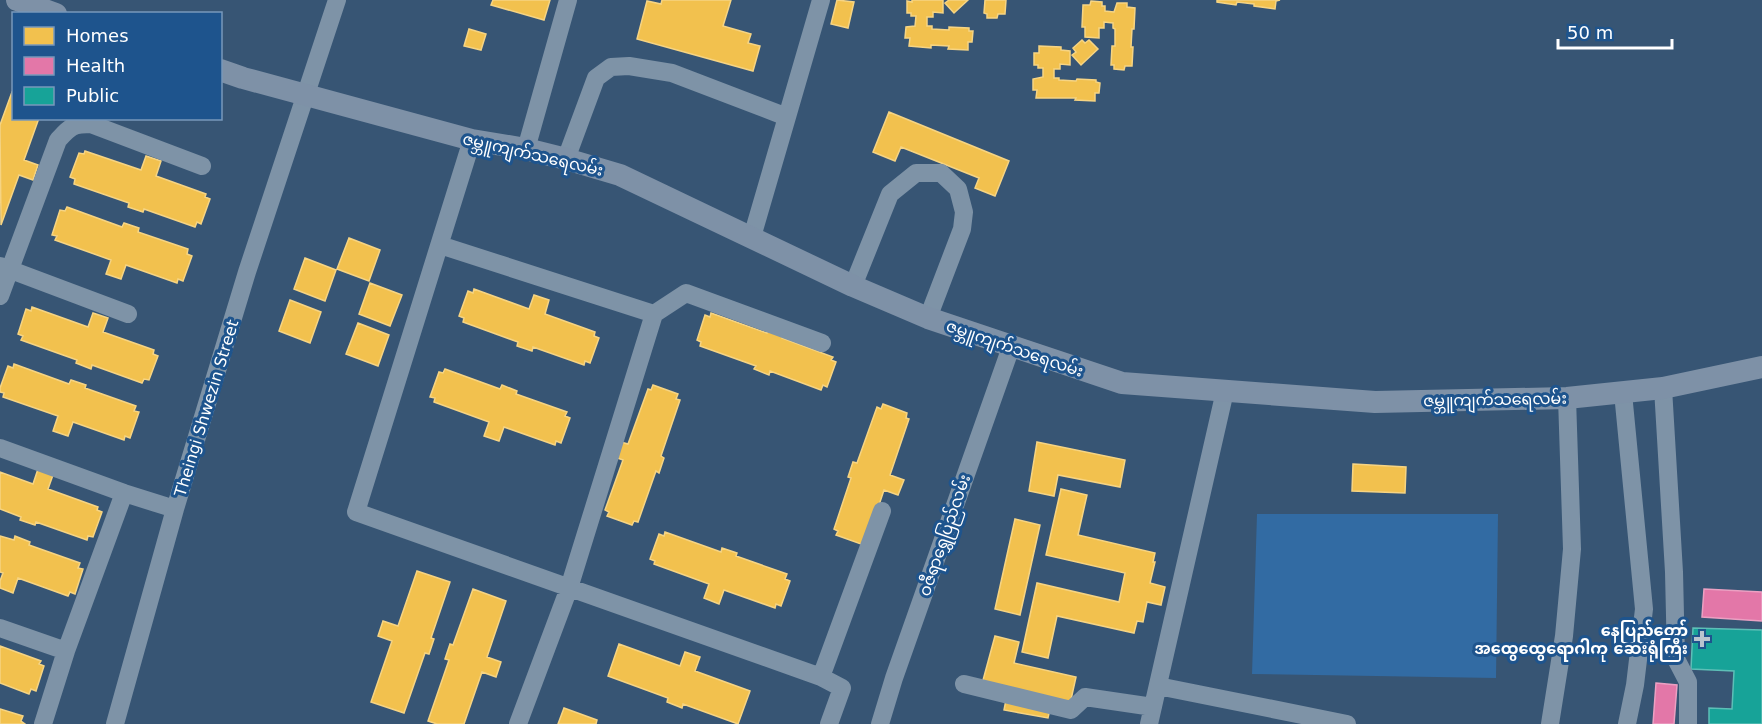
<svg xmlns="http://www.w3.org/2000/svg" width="1762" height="724" font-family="'DejaVu Sans','Noto Sans Myanmar',sans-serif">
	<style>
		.green { fill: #326ba3 }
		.homes { fill: #f2c14e; stroke: #f6d483; stroke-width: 1.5 }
		.health { fill: #e377a8; stroke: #eba0c2; stroke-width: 1.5 }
		.public { fill: #17a398; stroke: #5dbfb7; stroke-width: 1.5 }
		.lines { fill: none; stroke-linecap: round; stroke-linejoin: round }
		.minor { stroke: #7e93a7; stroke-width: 18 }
		.major { stroke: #7e91a7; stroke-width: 22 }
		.poi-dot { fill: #b9c4ce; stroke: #1e548d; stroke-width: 2 }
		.labels { text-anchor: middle; stroke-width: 6; stroke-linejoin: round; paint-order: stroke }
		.street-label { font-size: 16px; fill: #fff; stroke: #1e548d }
		.poi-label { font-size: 16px; font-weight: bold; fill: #fff; stroke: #1e548d; text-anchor: end }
	</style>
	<rect width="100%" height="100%" fill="#375574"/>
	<path class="green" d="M1257,514H1498L1496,678L1252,674Z"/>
	<path class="homes" d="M493,0H550L544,20L491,5Z
		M662,0H731L723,26L751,34L748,43L760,46L753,71L637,39L647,1L661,4Z
		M837,0L854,2L848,28L831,24Z
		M912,0H943V13L933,12V17H927V26H932V29L949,30V27L969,28V31H973L972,42H968V50L948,49L949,46L931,45V48L909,46L910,38H905L906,27L915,26L916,16H911V13H907V1L912,2Z
		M949,0H968L954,13L945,3Z
		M985,0H1006L1005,14H998L997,18H987V14L984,13Z
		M1217,0H1280L1276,1L1275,9L1254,6V4L1237,2L1236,5L1217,2Z
		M1091,1L1102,2V6H1105V11L1114,12L1117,3H1127V7L1135,8L1134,29H1132L1131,47H1133L1132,66H1125L1124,70L1114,69V65H1111L1112,46H1115V29L1113,28V23L1104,22V28H1099V38L1085,37V27H1082L1083,5H1090Z
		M469,29L486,34L481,50L464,46Z
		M1082,40L1085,43L1089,40L1098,49L1081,65L1072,55L1076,52L1073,48Z
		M1039,46L1061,47V50L1070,51V65L1060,64V69H1054V78H1059V80L1076,81L1077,79L1096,80V82L1100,83L1099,93H1095V101L1075,100L1076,98H1036L1037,90H1033V79L1043,77V68H1038V65H1034V53H1039Z
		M12,92L14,93V118H39L24,160L38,165L33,180L19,175L1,225L0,125Z
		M889,112L1009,161L995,196L975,188L979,178L901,147L895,161L873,152Z
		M85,151L141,170L146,156L161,161L156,176L206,194L205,197L210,199L201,224L197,222L195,227L144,209L143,212L128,207L129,203L74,184L75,179L70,177L79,153L84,154Z
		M67,207L122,227L124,223L139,228L138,232L188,249L187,254L192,256L183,281L178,279L177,283L126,265L121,279L106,274L111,260L55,240L57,236L52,235L60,210L65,211Z
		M349,238L380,250L369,281L337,269Z
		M305,258L336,270L325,301L294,289Z
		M370,283L402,295L390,326L359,314Z
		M474,289L529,309L534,295L549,300L545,314L595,332L594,336L599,338L590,363L585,361L584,365L533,347L532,351L517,346L518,342L463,322L464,318L459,316L468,291L473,293Z
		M290,300L321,312L310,343L279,331Z
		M32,307L88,327L93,313L108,318L103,332L154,350L153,354L158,356L149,380L144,379L142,383L92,365L91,369L76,363L77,360L21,340L23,336L18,334L26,309L31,311Z
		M711,313L767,333L769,327L784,332L782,338L833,357L831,360L836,362L827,387L823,385L821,390L770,371L769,375L754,369L756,366L700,346L701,342L697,340L705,315L710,317Z
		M358,323L389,335L378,366L346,354Z
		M14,364L69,384L71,380L86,385L85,388L136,406L134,411L139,412L130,438L125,436L124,440L73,422L68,436L53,431L58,416L3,397L4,393L0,392V388L8,366L13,368Z
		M445,369L500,389L502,385L517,391L516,394L567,412L565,416L570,418L561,443L556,441L555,445L504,427L499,441L484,436L489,422L434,402L435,398L430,397L439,372L443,373Z
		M653,385L678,394L676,399L680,400L661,456L664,458L659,473L656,471L638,522L634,521L632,525L607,516L609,512L605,510L623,460L612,456L617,441L628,444L648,389L651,390Z
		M883,404L907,413L906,418L909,419L890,475L904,480L898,495L884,490L867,541L861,544L836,535L838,531L834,529L851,478L848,477L853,462L857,463L877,407L881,409Z
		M1037,442L1125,460L1120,487L1058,475L1054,496L1029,491Z
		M1353,464L1406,467L1405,493L1352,491Z
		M38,469L53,475L48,489L98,507L97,510L102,512L93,537L88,536L87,540L36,522L35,525L20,520L21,517L0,509V472L33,484Z
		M1061,489L1087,495L1078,535L1155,553L1153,562H1155L1150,583L1165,587L1161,605L1147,602L1143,622L1137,621L1134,633L1057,616L1048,658L1022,652L1037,583L1119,602L1125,573L1046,555Z
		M1015,519L1040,525L1020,615L995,609Z
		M665,532L721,552L722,548L737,553L736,556L787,574L785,579L790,581L781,606L776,604L775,608L724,590L719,604L704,598L709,584L654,564L655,561L650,559L659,534L664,536Z
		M0,536L14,540L15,536L30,542L29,545L80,563L78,568L83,569L75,594L70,592L68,596L18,578L13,593L0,588V581L3,573L0,572Z
		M417,571L450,582L431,638L434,639L429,654L425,653L404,713L371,702L392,641L378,636L383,621L398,626Z
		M473,589L506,601L487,657L501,662L496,677L482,672L464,724H437L428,721L449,660L445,659L450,644L453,645Z
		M995,636L1019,642L1014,663L1076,677L1070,704L982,684Z
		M619,644L680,666L685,652L700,657L695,671L750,691L738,724L683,704L682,708L667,702L668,698L608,676Z
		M0,646L41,661L39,664L44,666L36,691L31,689L29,694L0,683Z
		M1006,700L1050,709L1048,718L1004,710Z
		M564,708L597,720L596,724H558Z
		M0,709L23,716L21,721L25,724H0Z"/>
	<path class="health" d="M1704,589L1762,592V621L1702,617Z
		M1656,683L1677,685L1674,724H1653Z"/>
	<path class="public" d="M1693,628L1762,630V724H1709V708L1732,709L1734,671L1691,669Z"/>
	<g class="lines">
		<path class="minor" d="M472,140L356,512L821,677L842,688L829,724
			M526,149L568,0
			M566,159L596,78L611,67L629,66L672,73L787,117L821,0
			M752,237L787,117
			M440,245L654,314L686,293L822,343
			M0,266L128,314
			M853,286L890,194L916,173H941L958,189L964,212L962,229L928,318
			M0,296L58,140C70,127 72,124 91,124L202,166
			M1663,388L1674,572L1676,659L1688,682V724
			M1623,393L1644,609L1635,685L1627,724
			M0,448L124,493L66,651L0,628
			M124,493L175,509
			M821,677L882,511
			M964,684L1071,710L1085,697L1153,707
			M1158,686L1347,724
			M43,724L66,651
			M115,724L175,509L247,272L337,0
			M518,724L569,588L654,314
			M880,724L894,678L1011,347
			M1149,724L1225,391
			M1550,724L1564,636L1572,549L1567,398"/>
		<path class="major" d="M17,0L56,14
			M220,70L243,78L472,140L526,149L566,159L620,175L853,286L928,318L1122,383L1375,402L1567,398L1663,388L1762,367"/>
	</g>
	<path class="poi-dot" d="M1699 630h6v6h6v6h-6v6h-6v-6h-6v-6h6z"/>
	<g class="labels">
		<g class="street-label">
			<text transform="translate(533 154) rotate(13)" y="6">ဇမ္ဘူကျက်သရေလမ်း</text>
			<text transform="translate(1015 348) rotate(19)" y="6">ဇမ္ဘူကျက်သရေလမ်း</text>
			<text transform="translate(1495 399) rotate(-1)" y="6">ဇမ္ဘူကျက်သရေလမ်း</text>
			<text transform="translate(206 408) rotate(-73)" y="6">Theingi Shwezin Street</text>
			<text transform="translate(944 535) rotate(-71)" y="6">ဝဇီရာရွှေပြည်လမ်း</text>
		</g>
		<g class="poi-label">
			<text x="1688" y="636">နေပြည်တော်<tspan x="1688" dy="18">အထွေထွေရောဂါကု ဆေးရုံကြီး</tspan></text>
		</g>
	</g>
	<rect x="12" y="12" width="210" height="108" fill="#1e548d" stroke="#7898bb" stroke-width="1.5"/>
	<rect x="24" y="27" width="30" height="18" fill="#f2c14e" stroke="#7898bb" stroke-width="1.5"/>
	<text x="66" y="42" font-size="18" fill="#ffffff">Homes</text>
	<rect x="24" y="57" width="30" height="18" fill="#e377a8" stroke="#7898bb" stroke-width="1.5"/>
	<text x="66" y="72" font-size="18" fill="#ffffff">Health</text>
	<rect x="24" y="87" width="30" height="18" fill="#17a398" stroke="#7898bb" stroke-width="1.5"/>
	<text x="66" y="102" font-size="18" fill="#ffffff">Public</text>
	<path d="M1558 39v9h114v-9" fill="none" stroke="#ffffff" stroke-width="3"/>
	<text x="1567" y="39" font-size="18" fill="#ffffff" stroke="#1e548d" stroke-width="4.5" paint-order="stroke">50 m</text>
</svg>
